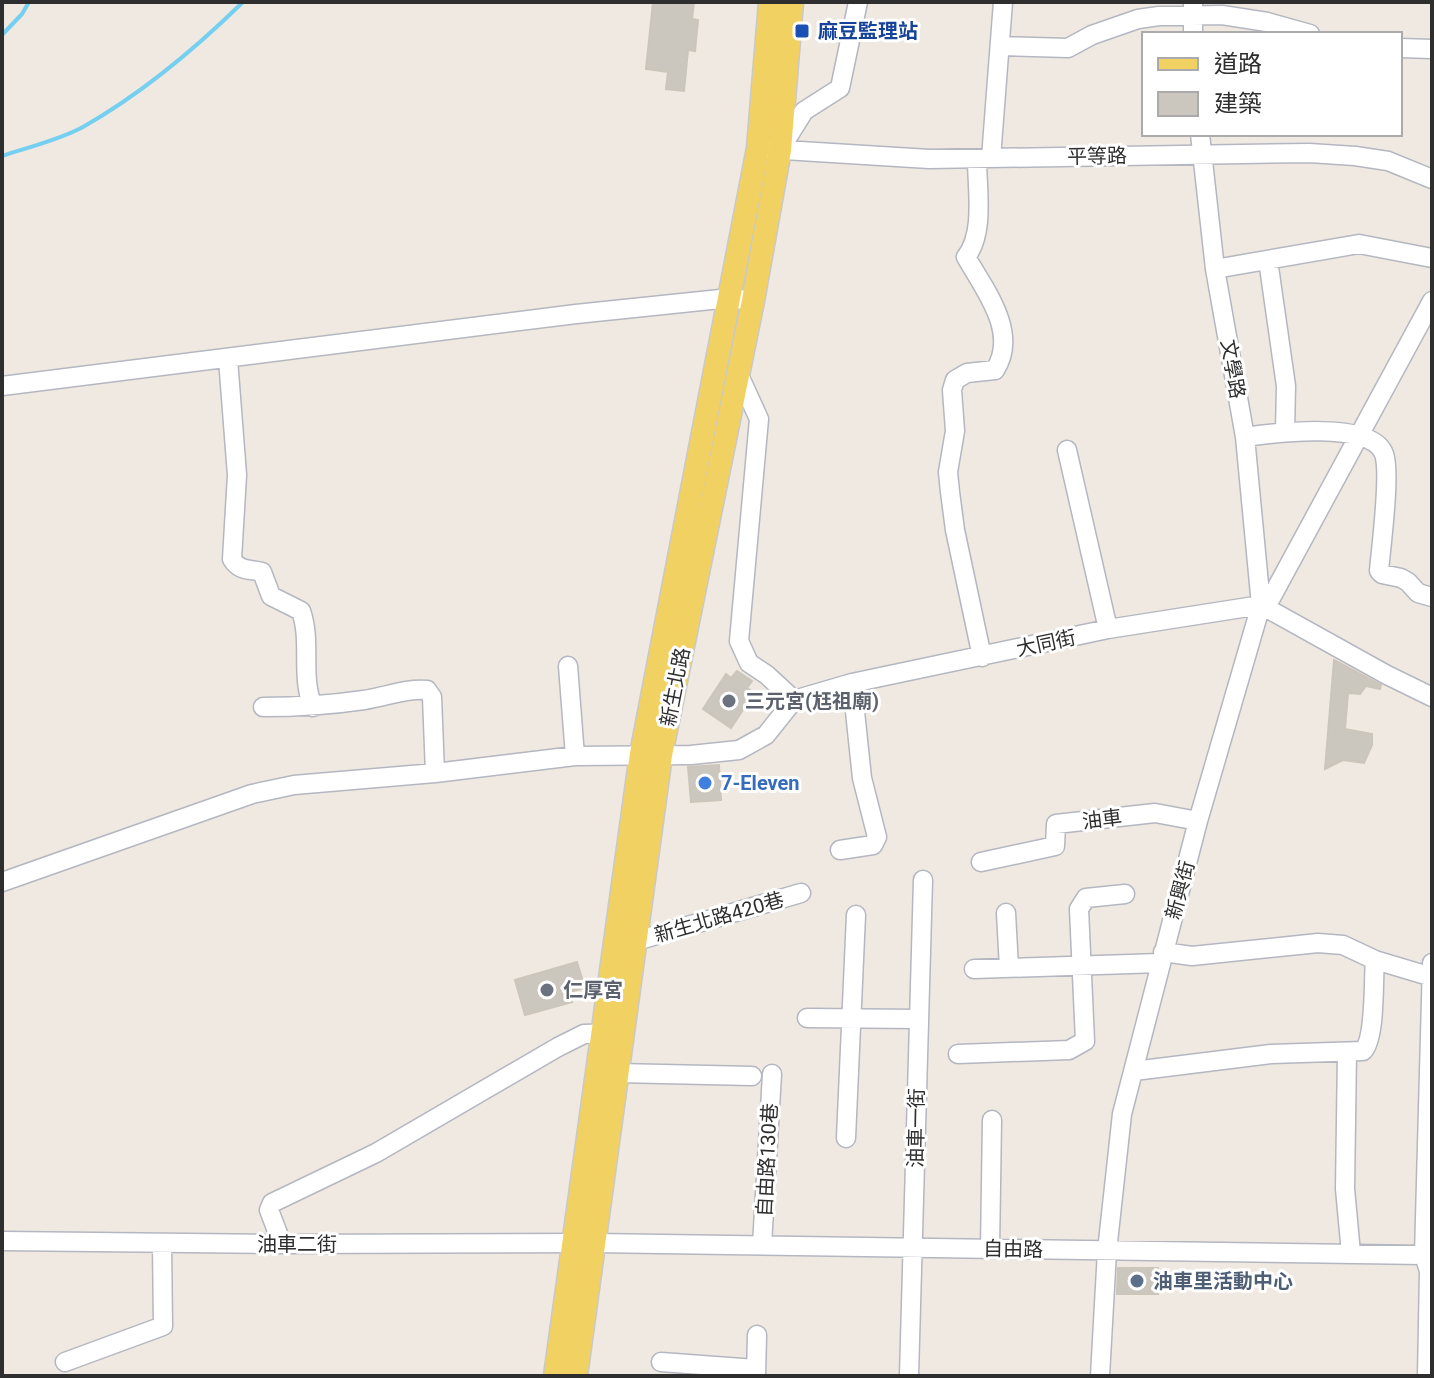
<svg xmlns="http://www.w3.org/2000/svg" width="1434" height="1378" font-family="Roboto,'Noto Sans TC',sans-serif">
	<style>
		.lines { fill: none; stroke-linecap: round; stroke-linejoin: round }
		.stream { stroke: #75cff0; stroke-width: 4 }
		.building { fill: #cbc7bf; stroke: #cbc5ba; stroke-width: 2 }
		.minor-casing { stroke: #b4b7c1; stroke-width: 21 }
		.major-casing { stroke: #c9c9c9; stroke-width: 25 }
		.minor { stroke: #fff; stroke-width: 18 }
		.major { stroke: #f2d163; stroke-width: 22 }
		.transit-dot { fill: #1a4fb4; stroke: #fff; stroke-width: 3 }
		.worship-dot { fill: #6b7280; stroke: #fff; stroke-width: 3 }
		.shop-dot { fill: #3f7fe0; stroke: #fff; stroke-width: 3 }
		.service-dot { fill: #5c6f8a; stroke: #fff; stroke-width: 3 }
		.labels { text-anchor: middle; stroke-width: 6; stroke-linejoin: round; paint-order: stroke }
		.transit-label { font-size: 20px; font-weight: bold; fill: #164399; stroke: #fff; text-anchor: start }
		.street-label { font-size: 20px; fill: #2e2e2e; stroke: #fff }
		.worship-label { font-size: 20px; font-weight: bold; fill: #5b616d; stroke: #fff; text-anchor: start }
		.shop-label { font-size: 20px; font-weight: bold; fill: #366cbe; stroke: #fff; text-anchor: start }
		.service-label { font-size: 20px; font-weight: bold; fill: #4e5e75; stroke: #fff; text-anchor: start }
	</style>
	<rect width="100%" height="100%" fill="#efe9e1"/>
	<g class="lines">
		<path class="stream" d="M2,35L22,14L29,2
			M2,156C29,147 59,140 83,127C141,94 196,48 243,2"/>
	</g>
	<path class="building" d="M653,2H694L692,19L698,20L695,51L688,50L684,91L666,89L668,72L646,69Z
		M1334,660L1381,685L1380,689L1366,686L1360,694L1348,693L1345,729L1372,734V745L1364,763L1343,760L1325,769Z
		M737,671L752,681L747,688L754,693L731,728L703,709L726,674L731,678Z
		M719,765L721,800L691,802L688,767Z
		M577,962L585,988L569,992L572,1002L525,1015L515,980Z
		M1118,1268H1158V1294H1117Z"/>
	<g class="lines">
		<g class="minor-casing">
			<path id="minor" d="M1193,2V34
				M1000,46L1068,48L1092,35L1138,19L1159,16L1222,15L1267,22L1310,34
				M1400,48L1432,49
				M1200,134L1215,269L1245,437L1261,605
				M781,148L804,111L840,88L858,2
				M768,149L929,159L1309,153L1355,156L1388,161L1432,179
				M991,158L1003,2
				M977,159C977,189 985,233 966,257C985,290 1019,333 995,370L967,373L955,380L952,390L955,431L948,472L950,492L955,530L982,657
				M1268,260L1286,386L1285,431
				M1215,269L1359,244L1432,258
				M228,359L237,475L232,559C239,571 249,569 262,572L271,596L301,611C312,642 300,675 313,707
				M738,373L759,419L739,641L749,663L767,675L794,700
				M2,386L576,314L730,298L753,301
				M1245,437C1273,433 1372,420 1384,454C1391,473 1381,547 1379,571L1382,574L1401,578L1408,582L1418,593L1432,597
				M1067,450L1108,629
				M568,666L575,756
				M263,707C297,707 330,705 364,700C385,697 406,688 427,690L432,697L435,773
				M840,850L873,845L877,837L862,778L852,683
				M981,862L1055,846L1056,824L1155,813L1198,821
				M2,882L252,794L294,785L435,773L575,756L691,755L739,750L766,735L794,700L852,683L1108,629L1261,605L1387,675L1432,697
				M1006,913L1009,968
				M636,941L801,893
				M1163,952L1192,956L1318,943L1343,945L1375,960L1432,977
				M974,969L1160,963
				M807,1018L919,1019
				M1347,1052L1345,1189L1351,1253
				M958,1054L1069,1050L1085,1041L1079,909L1086,898L1125,894
				M1134,1071L1271,1054L1363,1051C1376,1038 1373,980 1375,960
				M617,1073L752,1076
				M846,1138L856,915
				M2,1241L282,1244L593,1243L1424,1255L1432,1252
				M282,1244L269,1210L272,1203L376,1153L558,1047L584,1034L614,1033
				M762,1245L772,1074
				M990,1249L992,1120
				M65,1362L163,1326L162,1243
				M661,1362L756,1369
				M756,1376L757,1335
				M909,1376L923,880
				M1100,1376L1107,1251L1122,1114L1198,821L1261,605L1271,598L1432,301
				M1427,1376L1429,1271L1424,1255L1432,963"/>
		</g>
		<g class="major-casing">
			<path id="major" d="M555,1376L641,754L758,148L770,2
				M576,1376L661,755L753,301L780,150L792,2"/>
		</g>
		<use href="#minor" class="minor"/>
		<use href="#major" class="major"/>
	</g>
	<rect class="transit-dot" x="794" y="23" width="16" height="16" rx="4"/>
	<g class="worship-dot">
		<circle cx="729" cy="701" r="8"/>
		<circle cx="547" cy="990" r="8"/>
	</g>
	<circle class="shop-dot" cx="705" cy="783" r="8"/>
	<circle class="service-dot" cx="1137" cy="1281" r="8"/>
	<g class="labels">
		<g class="transit-label">
			<text x="818" y="38">麻豆監理站</text>
		</g>
		<g class="street-label">
			<text transform="translate(1097 156) rotate(-1)" y="7">平等路</text>
			<text transform="translate(1233 369) rotate(80)" y="7">文學路</text>
			<text transform="translate(1046 643) rotate(-12)" y="7">大同街</text>
			<text transform="translate(675 687) rotate(-79)" y="7">新生北路</text>
			<text transform="translate(1102 819) rotate(-7)" y="7">油車</text>
			<text transform="translate(1180 890) rotate(-75)" y="7">新興街</text>
			<text transform="translate(719 917) rotate(-16)" y="7">新生北路420巷</text>
			<text transform="translate(916 1128) rotate(-89)" y="7">油車一街</text>
			<text transform="translate(767 1160) rotate(-87)" y="7">自由路130巷</text>
			<text x="297" y="1251">油車二街</text>
			<text transform="translate(1013 1249) rotate(1)" y="7">自由路</text>
		</g>
		<g class="worship-label">
			<text x="745" y="708">三元宮(尪祖廟)</text>
			<text x="563" y="997">仁厚宮</text>
		</g>
		<g class="shop-label">
			<text x="721" y="790">7-Eleven</text>
		</g>
		<g class="service-label">
			<text x="1153" y="1288">油車里活動中心</text>
		</g>
	</g>
	<rect width="1434" height="1378" fill="none" stroke="#2e2e2e" stroke-width="8"/>
	<rect x="1142" y="32" width="260" height="104" fill="#ffffff" stroke="#ababab" stroke-width="2"/>
	<rect x="1158" y="58" width="40" height="12" fill="#f2d163" stroke="#ababab" stroke-width="2"/>
	<text x="1214" y="72" font-size="24" fill="#2e2e2e">道路</text>
	<rect x="1158" y="92" width="40" height="24" fill="#cbc7bf" stroke="#ababab" stroke-width="2"/>
	<text x="1214" y="112" font-size="24" fill="#2e2e2e">建築</text>
</svg>
